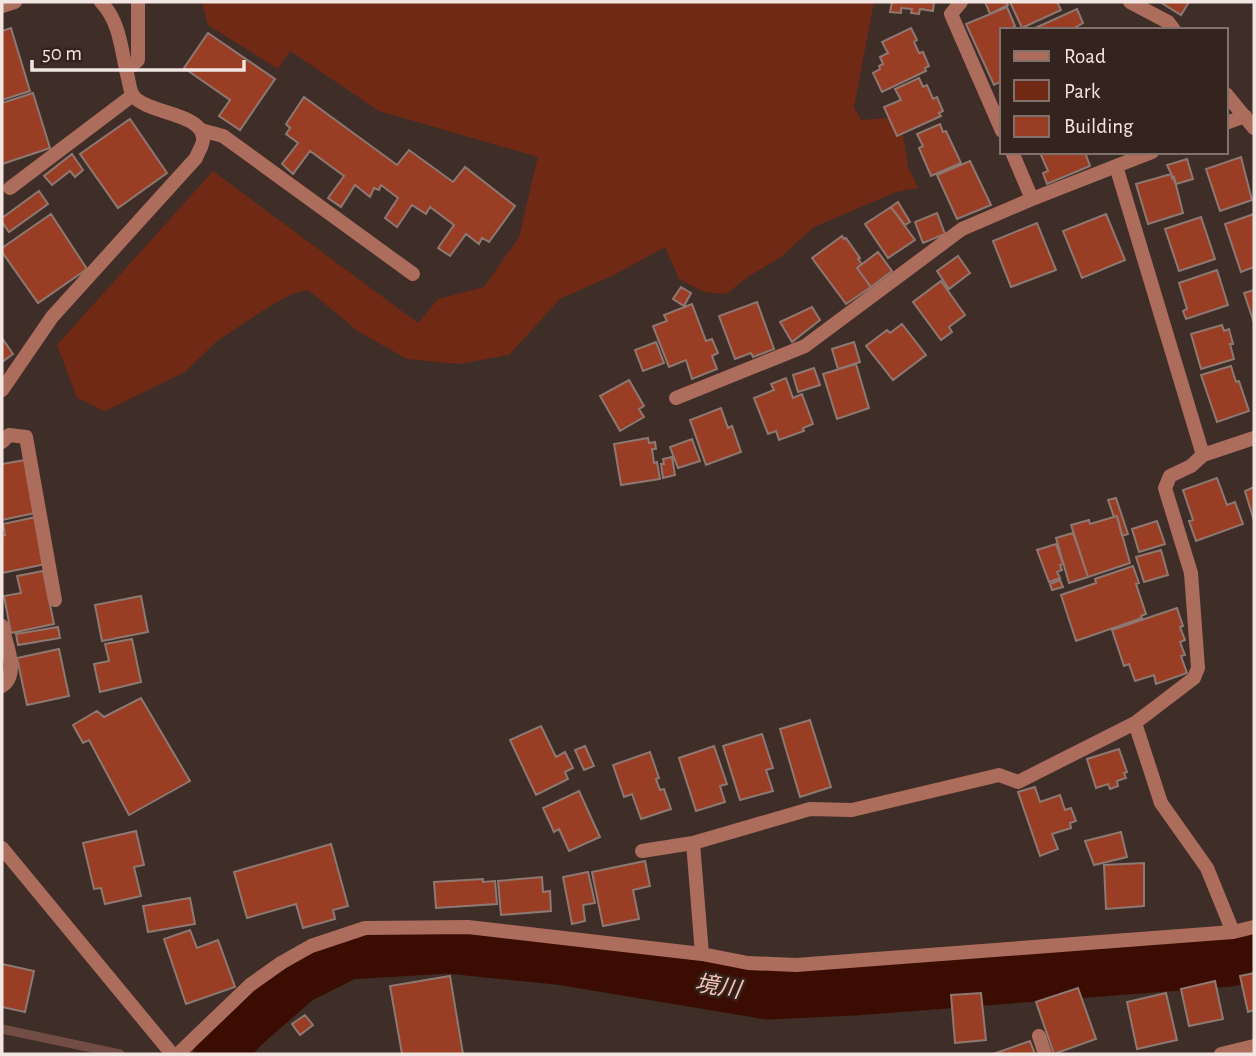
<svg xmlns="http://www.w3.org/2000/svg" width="1256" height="1056" font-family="'Alegreya Sans','Noto Sans JP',sans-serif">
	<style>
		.green { fill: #6f2915 }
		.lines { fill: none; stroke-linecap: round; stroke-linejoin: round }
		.stream { stroke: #724d45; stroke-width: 9 }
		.river { stroke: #3b0c02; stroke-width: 51 }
		.building { fill: #993e25; stroke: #8e7872; stroke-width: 2 }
		.service { stroke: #ac6d5c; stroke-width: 14 }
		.minor { stroke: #ac6d5c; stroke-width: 14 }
		.tertiary { stroke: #ac6d5c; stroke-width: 14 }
		.labels { text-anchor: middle; stroke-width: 5; stroke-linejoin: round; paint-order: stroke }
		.water-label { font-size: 23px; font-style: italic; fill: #f8c4b6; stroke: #35231e }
	</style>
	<rect width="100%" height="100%" fill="#3f2d28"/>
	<path class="green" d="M202,2H874L854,107L861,120L889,118L903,134L908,167L918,188L896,192L814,227L781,257L748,277L726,294L704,292L679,279L665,247L614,275L560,299L509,355L459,364L407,359L359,332L308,290L292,294L267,308L217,341L185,372L105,411L77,398L57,345L213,171L418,323L438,299L484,287L519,237L538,157L379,111L290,51L278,69L208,25Z"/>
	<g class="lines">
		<path class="stream" d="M2,1029L120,1054"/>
		<path class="river" d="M219,1054L243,1027L298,979L348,954L447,948L565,960L768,994L854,990L1230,961L1254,954"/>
	</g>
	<path class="building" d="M892,2H934L933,11L920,9L919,14L911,13L912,9L901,8V13L890,12Z
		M985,2H1006L1008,5L990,14Z
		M1010,2H1057L1061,10L1022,28Z
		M1160,2H1189L1181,15Z
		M1007,7L1015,26L1010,30H1002V81L994,85L966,24Z
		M1077,9L1083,23L1076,27L1077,30H1036L1035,28Z
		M11,28L30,91L2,100V31Z
		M911,28L917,40L914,42L919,53L923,52L929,66L925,68L926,71L882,92L873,73L880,69L879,66L883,64L880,57L888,53L882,42Z
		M208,33L275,79L240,130L219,116L230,100L184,68Z
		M919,78L923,87L927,85L933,99L937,97L943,111L939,113L941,116L897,136L884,107L901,100L895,89Z
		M33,93L50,148L2,164V103Z
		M304,97L397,165L409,150L453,182L465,167L515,206L489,242L482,238L479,244L466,234L450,256L438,248L454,225L430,207L426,214L412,205L397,227L385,218L398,198L381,185L379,190L374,188L370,197L355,185L341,207L328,198L344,176L310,151L293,174L282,164L298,143L286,134L290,128L286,124Z
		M130,119L167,173L118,208L80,154Z
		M940,124L943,132L946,131L961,163L931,176L919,148L923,146L917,134Z
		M1044,152H1090L1086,155L1090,166L1047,184L1043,173L1048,171L1041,155Z
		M72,154L83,170L75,177L70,171L52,185L44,176Z
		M1241,157L1252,200L1220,211L1206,169Z
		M1187,159L1193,179L1176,184L1167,165Z
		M970,161L991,205L957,219L937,175Z
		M1171,174L1172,178L1174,177L1183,213L1148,224L1136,184Z
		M39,191L48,204L9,232L2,222V218Z
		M898,202L910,222L905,225L891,207Z
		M891,207L915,240L888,258L865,224Z
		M937,213L945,234L923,243L915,222Z
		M51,214L87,269L38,303L2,252V248Z
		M1106,214L1125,260L1082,278L1063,231Z
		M1254,214V267L1241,272L1225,224Z
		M1201,217L1215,259L1179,271L1165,229Z
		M1037,223L1056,270L1011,287L993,241Z
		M842,236L844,239L846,238L860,258L858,259L862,264L857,268L871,287L846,304L812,258Z
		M878,252L892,271L871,287L857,268Z
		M958,256L970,273L949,289L937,271Z
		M1217,270L1228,305L1186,319L1183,311L1187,309L1179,283Z
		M941,281L965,315L949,327L952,332L941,340L913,302Z
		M681,287L691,293L684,306L673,299Z
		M1254,290V323L1244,293Z
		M757,302L774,349L753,357L751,353L735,359L719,316Z
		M692,304L706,341L712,339L718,353L712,356L717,369L692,379L686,360L669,367L653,326L667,321L664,315Z
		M812,307L820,320L792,342L780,322Z
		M902,324L926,355L893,380L866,346L887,330L890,333Z
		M1222,325L1224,331L1229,329L1233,344H1230L1234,359L1201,369L1191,334Z
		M2,338L13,354L2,362Z
		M656,342L664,363L643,371L635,350Z
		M854,342L860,362L838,369L832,349Z
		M856,364L869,408L837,419L823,374Z
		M1231,366L1236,382L1239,381L1249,411L1217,422L1201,375Z
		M814,368L820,385L798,392L793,375Z
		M786,378L793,398L802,394L813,424L803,428L804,431L779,440L776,431L768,434L754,398L774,390L771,384Z
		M629,380L644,406L639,409L644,417L620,431L600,396Z
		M721,408L728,428L732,426L741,452L706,465L690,420Z
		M648,438L649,443L655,442L656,449H652L654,463L657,462L660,479L621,485L614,444Z
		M692,439L700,461L678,468L670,447Z
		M672,457L675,475L663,478L661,464H664L663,459Z
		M25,460L35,513L2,520V464Z
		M1217,478L1227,505L1235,502L1243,524L1196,541L1189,521L1193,520L1183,490Z
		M1254,487V521L1245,491Z
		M1116,498L1128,534L1122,536L1117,516L1114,517L1108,500Z
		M1117,516L1130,563L1088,577L1071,525L1089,520L1090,524Z
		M36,517L46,564L2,573V536L5,535L3,524Z
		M1157,521L1165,544L1139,552L1132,529Z
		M1073,533L1088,577L1069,583L1056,538Z
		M1056,544L1063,564L1060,565L1062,570L1057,572L1060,578L1049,582L1037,550Z
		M1161,550L1168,575L1144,582L1136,557Z
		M1133,566L1139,583L1136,584L1146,614L1141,616L1142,618L1076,641L1061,595L1096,583L1095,579Z
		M43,571L54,624L11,633L4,596L21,593L17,576Z
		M1060,580L1063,587L1052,590L1050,584Z
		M141,596L148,632L102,641L95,605Z
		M1177,608L1183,626L1180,627L1185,640L1180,642L1185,655L1181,656L1187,673L1156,684L1154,675L1135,681L1129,664L1124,666L1112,630Z
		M58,627L60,638L18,645L16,634Z
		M132,639L141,682L100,692L94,664L109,661L105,644Z
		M59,649L69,696L27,705L17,658Z
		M141,698L190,781L129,815L89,740L83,743L73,725L97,711L104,717Z
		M810,720L831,787L800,797L780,729Z
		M541,726L556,757L565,752L573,768L565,772L568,779L536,795L510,740Z
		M762,734L773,768L766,770L773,791L740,800L723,746Z
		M585,746L594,766L584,770L575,750Z
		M714,746L727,784L720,786L725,802L696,811L679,758Z
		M1119,749L1127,772L1124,773L1126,778L1117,781L1118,786L1110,789L1108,784L1096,788L1087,759Z
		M650,752L659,778L656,779L660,790L664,789L671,809L641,819L632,794L624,797L613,765Z
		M1035,787L1040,802L1060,795L1065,810L1071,808L1076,821L1070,823L1071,828L1052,834L1058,849L1040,856L1018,792Z
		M579,791L600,837L569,851L559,829L554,832L543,808Z
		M136,831L144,865L134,867L141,896L105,904L101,888L94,889L83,843Z
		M1121,832L1127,857L1094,865L1085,841Z
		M331,844L348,906L333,910L335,919L303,928L296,904L247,918L234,872Z
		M645,861L650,886L633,890L639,919L603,926L592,872Z
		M1144,863V906L1106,909L1104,865Z
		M588,872L595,903L583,905L585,921L572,924L563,877Z
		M542,877L543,892L550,891L551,911L501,915L498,881Z
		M483,879V882L495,881L497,904L436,908L434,882Z
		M190,898L195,924L148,932L143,906Z
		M190,930L197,948L218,940L235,987L186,1004L164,939Z
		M2,964L34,971L25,1012L2,1007Z
		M1254,973V1010L1248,1012L1240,976Z
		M450,976L463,1054H402L390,986Z
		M1215,981L1223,1019L1189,1026L1181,989Z
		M1078,988L1096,1039L1054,1054L1036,1002Z
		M981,993L986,1040L955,1043L951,995Z
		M1166,993L1177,1040L1137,1049L1127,1002Z
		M305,1015L313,1025L300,1035L292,1024Z
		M1030,1041L1035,1054H993Z"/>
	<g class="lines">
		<path class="service" d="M961,2L951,14L1002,131
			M1130,2L1168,22L1174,30
			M126,70L138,60V2
			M1226,94L1254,128
			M1226,123L1245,116
			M201,130L223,136L413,274
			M1116,166L1203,455L1254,438
			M1032,199L1152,152
			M676,398L805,346L962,229L1032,199L1012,152
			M2,442L9,435L26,437L55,600
			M2,626C6,644 20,674 2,686
			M1039,1036L1045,1054
			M1221,1054L1254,1046"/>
		<path class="minor" d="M2,6L15,2
			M10,188L133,95
			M2,390L52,317L196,158C198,152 204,144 203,138C202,112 144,114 132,94C130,90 129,82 128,78C121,51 121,23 101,2
			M1135,723L1161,803L1207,868L1233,932
			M693,843L702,954
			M642,851L693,843L810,809L852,810L999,775L1018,782L1135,723L1194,678L1198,668L1191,573L1165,488L1170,476L1191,466L1203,455
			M178,1054L250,985L281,963L311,946L365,928L468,927L702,954L748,963L796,965L1233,932L1254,927"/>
		<path class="tertiary" d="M2,848L172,1054"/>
	</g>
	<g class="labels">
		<g class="water-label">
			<text transform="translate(718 986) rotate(9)" y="8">境川</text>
		</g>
	</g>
	<rect width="1256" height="1056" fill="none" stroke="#f2e6e2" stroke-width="7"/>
	<rect x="1000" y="28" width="228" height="126" fill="#35231e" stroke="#81716c" stroke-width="2"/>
	<rect x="1014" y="51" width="35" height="10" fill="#ac6d5c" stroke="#81716c" stroke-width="2"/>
	<text x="1064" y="63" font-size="21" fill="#f2e6e2">Road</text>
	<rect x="1014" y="80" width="35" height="21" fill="#6f2915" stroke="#81716c" stroke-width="2"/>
	<text x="1064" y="98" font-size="21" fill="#f2e6e2">Park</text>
	<rect x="1014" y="116" width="35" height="21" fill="#993e25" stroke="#81716c" stroke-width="2"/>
	<text x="1064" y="133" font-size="21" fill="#f2e6e2">Building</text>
	<path d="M32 60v10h212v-10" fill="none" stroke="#f2e6e2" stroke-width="3.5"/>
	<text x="42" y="60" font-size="21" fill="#f2e6e2" stroke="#35231e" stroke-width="5" paint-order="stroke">50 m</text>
</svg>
